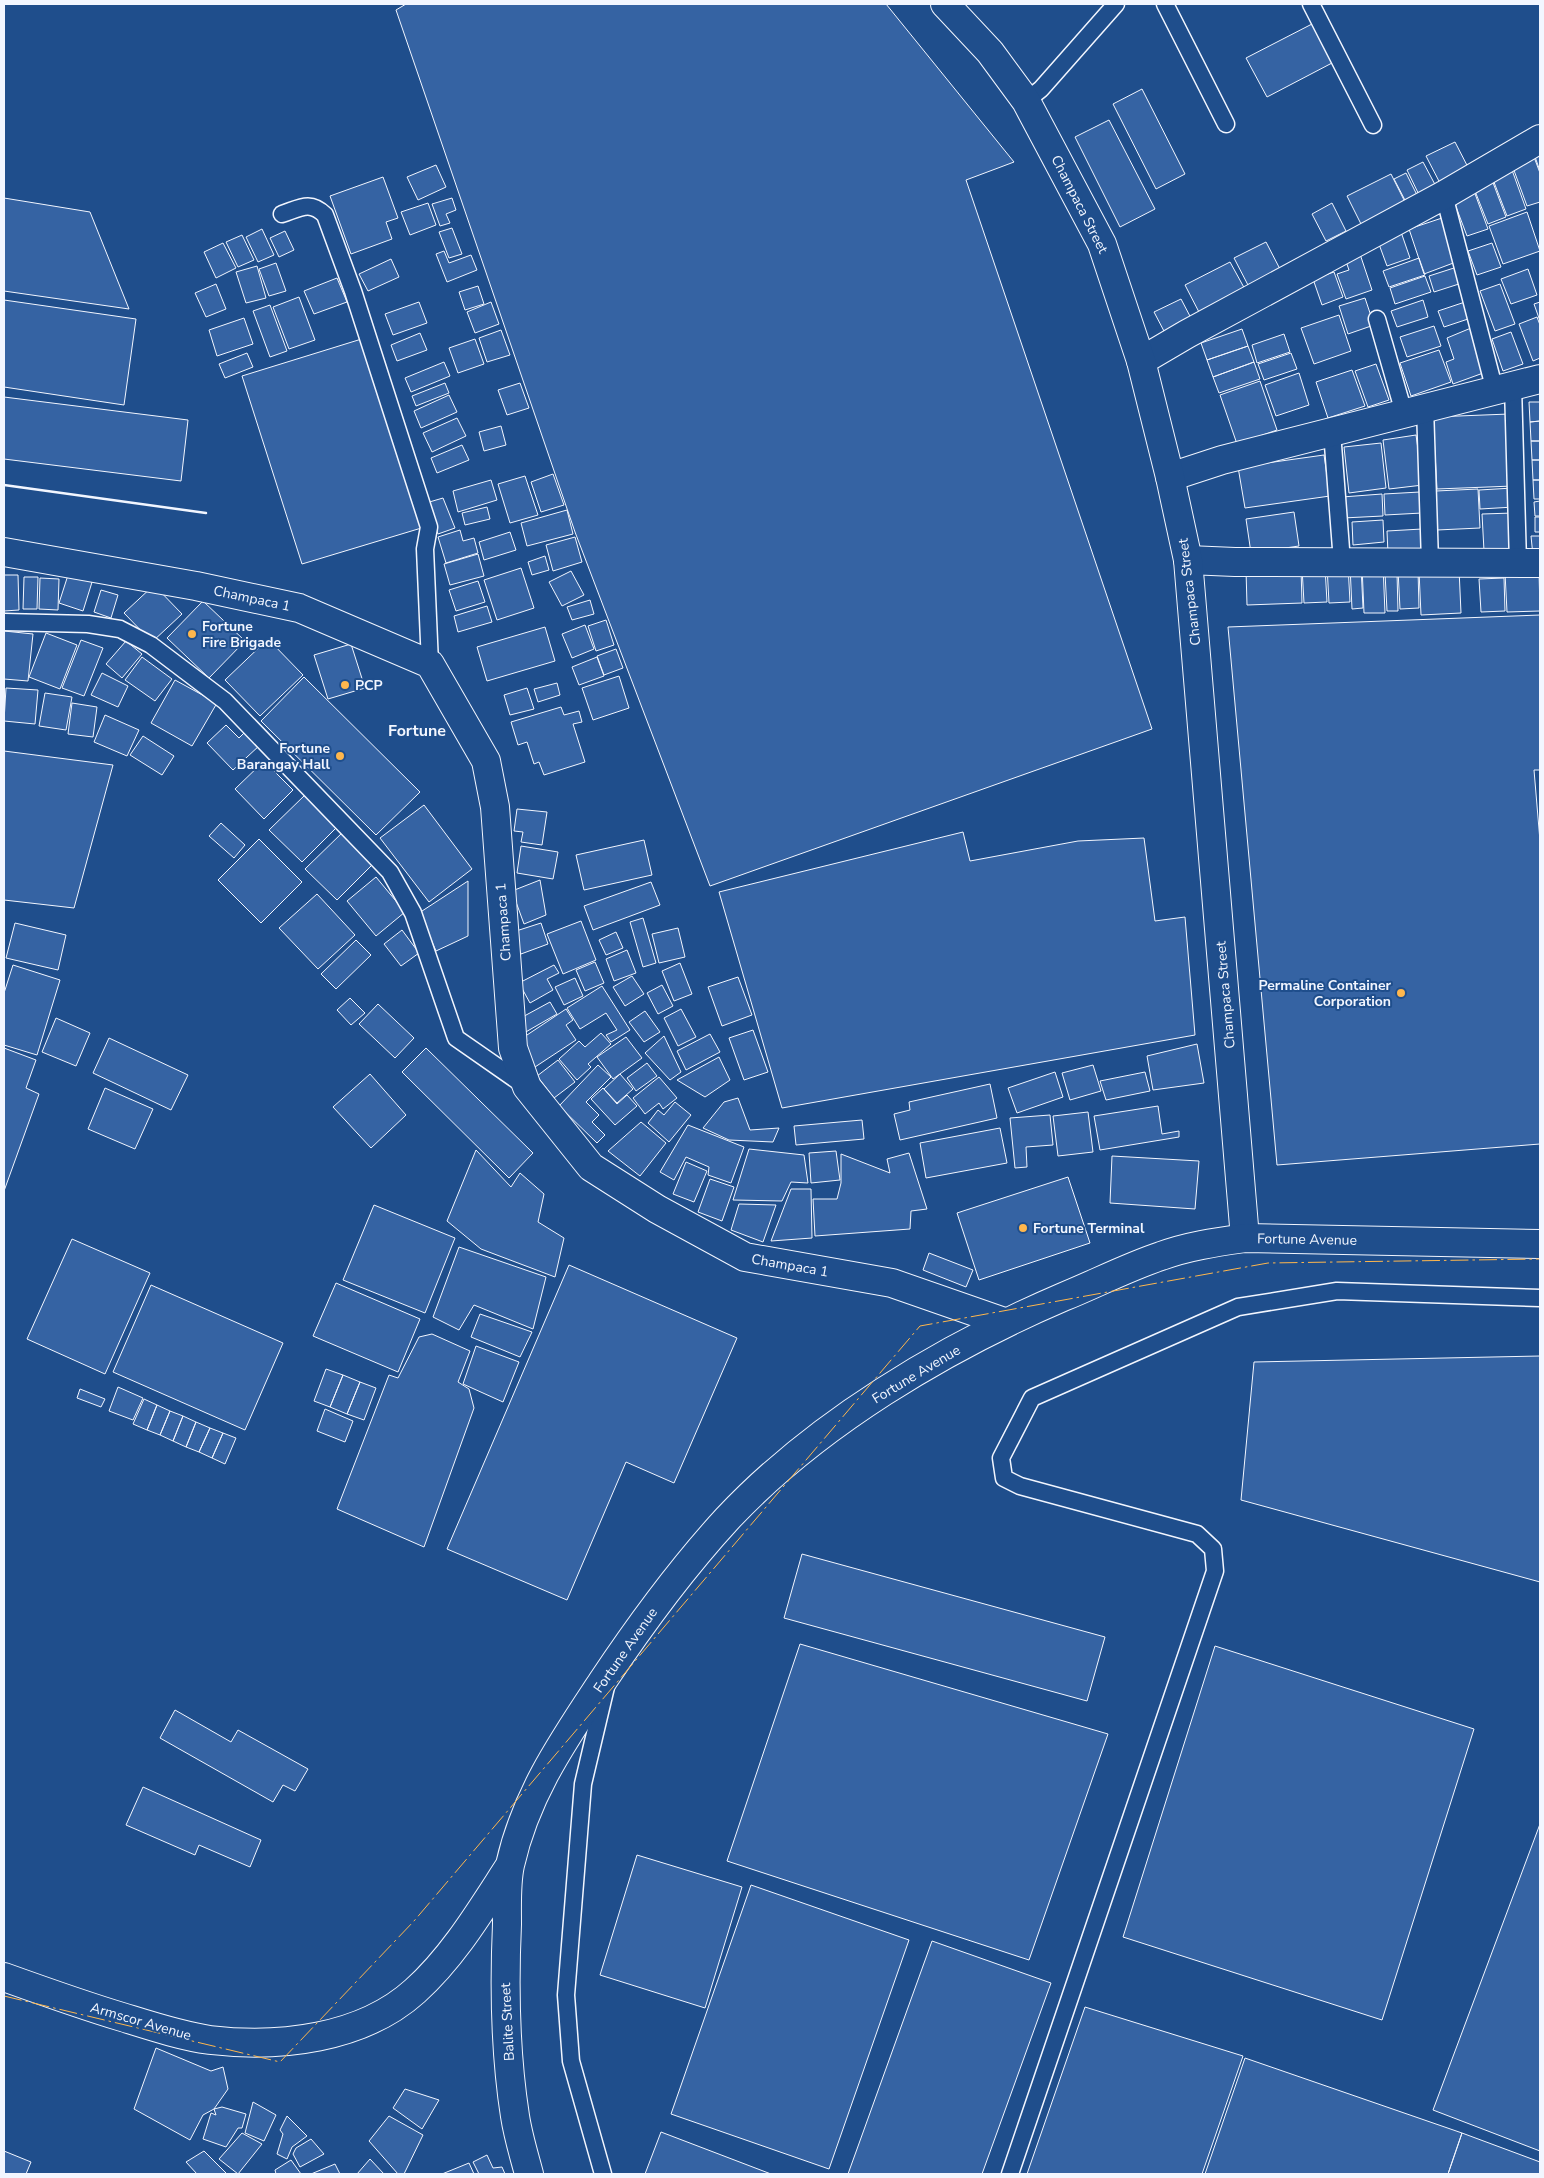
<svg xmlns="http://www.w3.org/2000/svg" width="1544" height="2178" font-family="'Nunito Sans',sans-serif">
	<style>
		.building { fill: #3563a3; stroke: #f2f6ff }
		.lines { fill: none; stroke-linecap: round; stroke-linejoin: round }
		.service-casing { stroke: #f2f6ff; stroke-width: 19 }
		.minor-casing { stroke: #f2f6ff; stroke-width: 30 }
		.tertiary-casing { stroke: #f2f6ff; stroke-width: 30 }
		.secondary-casing { stroke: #f2f6ff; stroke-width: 30 }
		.service { stroke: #1f4e8c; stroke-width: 16 }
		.minor { stroke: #1f4e8c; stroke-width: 28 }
		.tertiary { stroke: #1f4e8c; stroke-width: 28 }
		.secondary { stroke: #1f4e8c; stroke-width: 28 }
		.wall { stroke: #f2f6ff; stroke-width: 2.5 }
		.power { stroke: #ffb74d; stroke-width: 1; stroke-dasharray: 18 4 2.5 4; stroke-linecap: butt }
		.poi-dot { fill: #ffb74d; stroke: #1f4e8c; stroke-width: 2 }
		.labels { text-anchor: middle; stroke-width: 4; stroke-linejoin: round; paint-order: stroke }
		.street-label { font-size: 14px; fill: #f2f6ff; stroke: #1f4e8c }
		.poi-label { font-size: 14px; font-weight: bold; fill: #f2f6ff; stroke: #1f4e8c; text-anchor: start }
		.quarter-label { font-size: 16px; font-weight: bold; fill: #f2f6ff; stroke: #1f4e8c }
	</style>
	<rect width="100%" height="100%" fill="#1f4e8c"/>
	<path class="building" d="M406,4H886L1014,162L966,180L1152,729L710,886L575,532L396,10Z
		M1312,24L1332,63L1267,97L1246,58Z
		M1142,89L1185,174L1156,189L1113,104Z
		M1109,120L1155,209L1120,227L1075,137Z
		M1455,142L1471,173L1442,187L1426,156Z
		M1540,151V171L1534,154Z
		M1534,157L1540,173V202L1527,206L1512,165Z
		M1423,162L1439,192L1422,201L1407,170Z
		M436,165L446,187L418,200L407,177Z
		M1512,170L1526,209L1507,216L1492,177Z
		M1406,173L1419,199L1407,204L1394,179Z
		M1391,174L1407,206L1363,228L1347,196Z
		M383,177L398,218L386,222L392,239L351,254L330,196Z
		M1492,180L1506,217L1488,224L1473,186Z
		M1474,191L1488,229L1467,236L1453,199Z
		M4,198L90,212L129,309L4,291Z
		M452,198L456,210L446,214L450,223L440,226L432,204Z
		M428,203L436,225L410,235L401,212Z
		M1332,203L1346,231L1326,241L1312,214Z
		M1527,212L1540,251L1503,264L1489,226Z
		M1442,218L1456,262L1424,274L1409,229Z
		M452,228L462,254L449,258L439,232Z
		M262,229L274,255L258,262L246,237Z
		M1400,229L1410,258L1387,266L1376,236Z
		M285,231L294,250L279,257L270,238Z
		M242,235L254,260L238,267L226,242Z
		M1266,242L1281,271L1249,287L1234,258Z
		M223,243L236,268L216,278L204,252Z
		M1492,243L1501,267L1477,275L1468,251Z
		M1358,248L1372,290L1346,299L1337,274L1349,270L1343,253Z
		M444,251L449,263L471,255L477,270L447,282L436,254Z
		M1419,258L1425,275L1389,287L1383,271Z
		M391,259L399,277L368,291L359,274Z
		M1230,262L1247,293L1201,316L1185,285Z
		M276,263L286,291L269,296L259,269Z
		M257,266L266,298L246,303L236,272Z
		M1457,267L1462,283L1434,292L1429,276Z
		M1528,269L1537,295L1511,304L1501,279Z
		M1334,272L1343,297L1322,305L1313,279Z
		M1425,276L1431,292L1395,304L1390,288Z
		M337,278L347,302L314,314L304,291Z
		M216,284L226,309L206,317L195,293Z
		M1500,284L1515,324L1495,331L1480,291Z
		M478,286L484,304L465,310L459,292Z
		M299,297L315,340L289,349L273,307Z
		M1365,298L1374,325L1348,334L1339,306Z
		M1181,299L1192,320L1165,333L1154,312Z
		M4,300L136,319L124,405L4,387Z
		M1423,300L1428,317L1397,327L1391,311Z
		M419,302L427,323L393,335L385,314Z
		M491,302L499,324L475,333L467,312Z
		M1465,302L1471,318L1444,327L1438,311Z
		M1540,302V321L1534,304Z
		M270,305L287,351L270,357L253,311Z
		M1339,315L1351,351L1314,364L1301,328Z
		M1537,317L1540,325V358L1533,361L1519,324Z
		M244,318L253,344L217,356L209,330Z
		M1434,326L1441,346L1407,357L1400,337Z
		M1471,328L1486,372L1453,384L1446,362L1454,359L1447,338Z
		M1242,329L1248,346L1207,360L1201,343Z
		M501,330L510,355L487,362L479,338Z
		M1511,332L1523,364L1503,371L1492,339Z
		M420,333L427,350L397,361L391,345Z
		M1284,334L1290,352L1257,363L1252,345Z
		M368,337L428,526L302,564L242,376Z
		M475,339L484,364L458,373L449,348Z
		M1248,346L1254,362L1213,377L1207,360Z
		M1439,350L1451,382L1411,396L1400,363Z
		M247,353L253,367L225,378L219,364Z
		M1291,353L1297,369L1264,380L1258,364Z
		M444,362L450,376L411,392L405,378Z
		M1254,362L1260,379L1219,393L1213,377Z
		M1376,364L1389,400L1368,407L1355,371Z
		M1352,370L1365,406L1328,418L1316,382Z
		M1299,373L1309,405L1276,416L1265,385Z
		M1260,381L1277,430L1237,444L1220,395Z
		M445,383L449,393L416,406L412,396Z
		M520,383L529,408L507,415L498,390Z
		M449,395L457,412L421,428L414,411Z
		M4,397L188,420L181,481L4,459Z
		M1529,402H1540V421L1530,422Z
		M1509,414L1513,486L1437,489L1433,417Z
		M457,418L466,436L432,452L423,433Z
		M1540,421V441H1531L1530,422Z
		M501,426L506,445L484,451L479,432Z
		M1416,435L1423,485L1389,489L1383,440Z
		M1531,441H1540V460H1532Z
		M1381,443L1386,488L1349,493L1344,447Z
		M462,445L469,460L437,473L431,458Z
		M1324,455L1330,496L1245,508L1238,467Z
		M1532,460H1540V480H1533Z
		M553,474L564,505L541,512L531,482Z
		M525,476L538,515L510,523L498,484Z
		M491,480L497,500L458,512L453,491Z
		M1533,480H1540V499H1534Z
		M1513,488L1514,507L1480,509L1479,490Z
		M1478,489L1480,528L1437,530L1436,491Z
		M1420,492L1422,513L1385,515L1384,494Z
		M1382,494L1383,516L1343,518L1342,497Z
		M443,498L455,528L438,534L426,503Z
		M1540,501V516H1535L1534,502Z
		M487,507L490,519L465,525L462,513Z
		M567,510L573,534L527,546L521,523Z
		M1294,512L1299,546L1251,553L1246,519Z
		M1513,513L1515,550L1484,551L1482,514Z
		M1535,517H1540V532H1535Z
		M1383,520L1384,542L1353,545L1352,522Z
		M1422,529L1423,552L1388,554L1387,531Z
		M460,530L463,541L474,538L478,553L446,563L438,537Z
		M510,532L516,550L484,560L479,542Z
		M1531,536H1540V555L1533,556Z
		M575,537L582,562L553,571L546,545Z
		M478,554L484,576L450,585L444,564Z
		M545,556L549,570L532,575L528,562Z
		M1348,565L1350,602L1329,603L1327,566Z
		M1383,565L1385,613H1364L1362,566Z
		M1350,566H1361L1363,608L1352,609Z
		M1325,567L1327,602L1304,603L1302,568Z
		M521,568L534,608L497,620L484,580Z
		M1301,568L1302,603L1247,605L1246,570Z
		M1459,569L1461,613L1421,615L1419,571Z
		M1398,570H1418L1419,608L1400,609Z
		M571,571L584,595L562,606L549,582Z
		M1539,571L1540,611L1507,612L1505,573Z
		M69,572L93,579L83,611L59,603Z
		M1385,573H1397L1398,611H1387Z
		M4,575H18L19,610L4,611Z
		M24,577H38L37,609H23Z
		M40,578L59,579L58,610L39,609Z
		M1504,578L1505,611L1481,612L1479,579Z
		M478,581L485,602L456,611L449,590Z
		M154,585L182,614L152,642L124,613Z
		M101,590L118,595L111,618L94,612Z
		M590,600L594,614L572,620L567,607Z
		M203,601L245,641L209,678L167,638Z
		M487,606L492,622L458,632L454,616Z
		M1540,615V770H1534L1540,841V1144L1277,1165L1228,627Z
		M606,620L614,645L596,651L588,626Z
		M585,625L594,649L572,658L562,634Z
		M545,627L555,661L487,681L477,647Z
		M4,631L33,634L28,681L4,679Z
		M46,633L77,645L60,689L29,677Z
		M268,639L303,675L260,716L225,680Z
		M81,640L103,648L84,696L62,688Z
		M126,641L142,654L122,678L106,664Z
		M351,644L365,688L328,699L314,655Z
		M616,649L623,668L604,675L597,656Z
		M142,657L172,679L155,701L125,680Z
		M597,657L604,676L579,685L572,667Z
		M102,673L128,686L118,707L91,695Z
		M619,676L629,708L593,720L582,688Z
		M304,677L420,792L376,835L261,721Z
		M175,680L217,703L192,746L151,723Z
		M557,683L560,695L538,702L534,689Z
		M6,688L38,690L35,724L4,721Z
		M527,688L534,709L510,715L504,695Z
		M45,693L72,697L66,730L39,726Z
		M72,703L97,707L93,737L68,734Z
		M561,707L564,715L579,711L582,722L573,724L585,762L544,775L539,762L534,764L527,742L518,745L511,722Z
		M105,715L139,730L127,756L94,742Z
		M226,725L239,738L247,730L260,745L233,770L207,743Z
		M143,736L174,756L162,775L130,755Z
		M4,751L113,765L74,908L4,900Z
		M264,761L293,790L264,819L235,789Z
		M306,794L338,826L302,862L269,830Z
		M424,805L472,869L429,902L380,838Z
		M517,809L547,812L542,845L521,842L523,832L514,831Z
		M221,823L245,845L234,858L209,836Z
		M344,831L375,862L337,900L305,869Z
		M963,832L970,861L1078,841L1144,838L1155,921L1185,917L1195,1035L782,1108L719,892Z
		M259,839L302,882L261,923L218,880Z
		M644,840L652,875L584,890L576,855Z
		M521,846L558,852L553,879L517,873Z
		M376,877L405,912L376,936L347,901Z
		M540,880L546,915L524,924L512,891Z
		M468,881V936L436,951L419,913Z
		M651,882L660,905L593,930L584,906Z
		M317,894L355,935L318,969L279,928Z
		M643,918L656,963L643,967L630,922Z
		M581,921L596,960L563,974L547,934Z
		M15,923L66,935L58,970L6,958Z
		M541,923L548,944L521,954L513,932Z
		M678,928L685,957L659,963L652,934Z
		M402,930L419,953L401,966L384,944Z
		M616,932L623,948L606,955L599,940Z
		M356,940L371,955L336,989L321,974Z
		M627,950L636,973L614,981L606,959Z
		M595,962L604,983L585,991L576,970Z
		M680,963L692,994L674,1001L662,971Z
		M13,965L60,980L37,1055L4,1045V993Z
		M554,965L559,973L547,979L553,990L530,1003L519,983Z
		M632,976L644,994L625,1006L613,987Z
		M738,977L752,1015L722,1026L708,987Z
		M575,978L583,996L564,1005L555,987Z
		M662,985L673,1006L658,1014L647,993Z
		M602,986L630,1030L611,1042L606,1035L617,1030L606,1013L580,1029L567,1008Z
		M350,998L365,1013L351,1025L337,1010Z
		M550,1002L557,1014L524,1033L517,1020Z
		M378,1004L414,1038L395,1058L359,1024Z
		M566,1009L573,1020L566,1025L576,1040L535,1067L518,1041Z
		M681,1009L696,1037L678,1046L664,1018Z
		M645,1011L660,1032L644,1042L629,1022Z
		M56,1018L90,1033L76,1066L42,1052Z
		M753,1030L768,1072L744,1080L729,1038Z
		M601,1033L611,1044L588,1064L591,1067L577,1080L559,1059L579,1041L585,1047Z
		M710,1034L720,1052L686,1070L677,1051Z
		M664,1036L681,1072L670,1080L645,1053Z
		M626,1037L642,1058L613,1079L597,1057Z
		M109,1038L188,1075L171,1110L93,1073Z
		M1197,1044L1204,1083L1153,1090L1147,1056Z
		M4,1048L36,1060L26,1088L39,1094L4,1191Z
		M426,1048L533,1153L509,1178L402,1072Z
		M719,1057L730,1080L705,1097L677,1080Z
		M558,1060L575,1082L554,1098L537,1076Z
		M647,1063L657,1076L636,1091L627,1078Z
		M598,1065L611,1077L586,1102L599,1115L592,1122L605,1135L597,1143L559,1106Z
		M1093,1065L1101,1091L1070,1100L1062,1073Z
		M1055,1072L1063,1097L1017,1113L1008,1088Z
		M1145,1072L1150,1091L1106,1100L1100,1081Z
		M370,1074L406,1115L371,1148L333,1107Z
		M620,1074L633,1089L617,1103L604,1089Z
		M659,1077L677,1098L663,1109L659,1103L645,1114L633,1098Z
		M990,1084L997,1118L900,1140L894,1114L910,1110L909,1102Z
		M105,1088L153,1109L135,1149L88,1129Z
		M603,1088L617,1104L627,1095L637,1106L615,1125L591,1099Z
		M738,1098L750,1130L779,1128L773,1142L729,1140L703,1128L724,1102Z
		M675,1102L691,1115L669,1142L648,1123L658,1110L664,1115Z
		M1158,1106L1162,1134L1179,1131V1137L1100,1150L1094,1116Z
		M1088,1112L1093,1152L1058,1156L1053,1116Z
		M1050,1115L1053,1145L1026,1147L1027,1167L1015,1168L1010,1118Z
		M862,1120L864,1139L796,1145L794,1126Z
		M641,1122L666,1143L640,1176L608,1151Z
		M688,1125L744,1147L731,1183L708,1175L709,1167L686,1157L674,1180L660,1172Z
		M1000,1128L1007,1163L926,1178L920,1143Z
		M749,1149L804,1155L808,1183L791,1182L782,1201L733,1200Z
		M476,1150L511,1187L520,1173L544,1194L538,1222L564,1238L555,1277L481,1249L447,1221Z
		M836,1151L840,1180L811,1183L809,1153Z
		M909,1153L927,1209L911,1211L910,1229L815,1236L813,1199H837L841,1183V1154L890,1173L887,1159Z
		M1112,1156L1199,1161L1195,1209L1110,1203Z
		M686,1162L707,1171L694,1202L673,1194Z
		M1068,1177L1090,1243L979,1280L957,1213Z
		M710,1179L734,1187L722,1221L698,1212Z
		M791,1189H811L812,1238L771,1241Z
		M739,1204L776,1205L763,1242L731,1230Z
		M374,1205L455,1238L425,1313L343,1280Z
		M72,1239L150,1273L105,1374L27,1339Z
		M459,1247L546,1277L533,1329L474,1305L459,1330L433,1317Z
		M929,1253L973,1270L966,1287L923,1270Z
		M569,1265L737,1338L674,1483L626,1462L567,1600L447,1549Z
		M336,1283L420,1319L398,1372L313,1336Z
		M151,1285L283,1343L245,1430L113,1372Z
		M480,1314L532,1332L520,1357L471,1337Z
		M432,1334L470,1351L458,1382L469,1389L474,1408L424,1547L337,1509L389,1375L398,1378L419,1337Z
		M476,1346L519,1362L503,1402L463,1384Z
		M1540,1356V1582L1241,1500L1254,1362Z
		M326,1369L343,1375L330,1407L314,1401Z
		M343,1375L360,1382L347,1414L330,1407Z
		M360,1382L376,1388L364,1420L347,1414Z
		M118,1387L143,1398L133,1420L109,1411Z
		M80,1389L105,1399L101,1407L77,1398Z
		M144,1399L157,1405L147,1430L133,1424Z
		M157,1405L170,1411L160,1435L147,1430Z
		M325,1409L353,1421L345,1442L317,1431Z
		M170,1411L183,1416L173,1441L160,1435Z
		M183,1416L196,1422L186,1447L173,1441Z
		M196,1422L210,1428L199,1452L186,1447Z
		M210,1428L223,1433L212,1458L199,1452Z
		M223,1433L236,1438L225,1464L212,1458Z
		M802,1554L1105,1637L1087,1701L784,1618Z
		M800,1644L1108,1734L1029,1960L727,1861Z
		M1215,1646L1474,1729L1382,2020L1123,1937Z
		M175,1710L231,1742L238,1730L308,1769L295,1791L283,1785L273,1802L160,1738Z
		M143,1787L261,1840L250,1867L199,1845L195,1855L126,1825Z
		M1540,1824V2151L1433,2110Z
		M637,1855L742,1887L705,2008L600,1975Z
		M751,1885L909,1940L829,2169L671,2114Z
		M932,1941L1051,1983L982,2174H848Z
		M1085,2007L1243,2056L1202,2174H1027Z
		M156,2048L211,2071L223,2067L228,2089L214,2109L203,2115L190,2140L134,2109Z
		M1245,2058L1462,2133L1448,2174H1205Z
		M405,2089L439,2100L422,2129L393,2108Z
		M253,2102L276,2115L264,2141L245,2133Z
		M222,2107L246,2114L242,2128H238L226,2147L203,2139L211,2113L216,2115L214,2109Z
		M287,2116L307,2136L292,2147L287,2159L277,2154L283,2134L280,2130Z
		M389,2116L423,2135L404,2174H398L369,2141Z
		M661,2132L771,2174H645Z
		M242,2133L262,2144L238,2174L219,2159Z
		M1462,2133L1540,2162V2174H1448Z
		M311,2139L324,2154L300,2167L293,2154L296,2148Z
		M4,2151L31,2162L26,2174H4Z
		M204,2151L227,2174H197L186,2162Z
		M487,2155L493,2168L502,2167L505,2174H479L473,2162Z
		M370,2159L384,2174H357Z
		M291,2160L301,2174H276L275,2170Z
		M469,2163L474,2174H442Z
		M335,2164L340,2174H311Z"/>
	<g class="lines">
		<g class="service-casing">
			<path id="service" d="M1165,4L1226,124
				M1311,4L1373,125
				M1026,101L1041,89L1116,4
				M1444,195L1495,391
				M282,214C300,208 310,200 325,215L353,291L429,527L425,549L430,664
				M1377,319L1404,413
				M1513,386L1518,563
				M1425,407L1430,562
				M1332,432L1342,562
				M4,622L88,624L120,629L151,645L225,701L390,872L413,913L456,1038L525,1086
				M603,2174L571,2061L566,1995L583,1784L606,1687
				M1010,2174L1215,1571L1213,1549L1197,1534L1020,1486L1004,1478L1001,1458L1032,1398L1238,1307L1337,1291L1540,1298"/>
		</g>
		<g class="minor-casing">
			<path id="minor" d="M1141,361L1187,334L1444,195L1540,139
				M1170,477L1222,460L1540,379
				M4,552L196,586L299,608L430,664L486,761L495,807L513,1048L527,1087L591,1167L657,1209L745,1257L892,1283L1004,1322
				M1188,560L1235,562L1540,563"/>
		</g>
		<g class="tertiary-casing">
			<path id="tertiary" d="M945,4L990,52L1026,101L1102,244L1141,361L1170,477L1188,560L1245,1238"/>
		</g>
		<g class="secondary-casing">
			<path id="secondary" d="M4,1977C43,1991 82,2005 122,2017C151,2026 181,2036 210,2040C279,2048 362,2039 415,1991C453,1957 481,1910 509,1867
				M529,2174C524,2155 518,2136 515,2116C505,2052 504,1989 507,1924C507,1905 506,1883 510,1865C526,1794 563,1741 602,1682C640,1625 681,1569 727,1519C816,1424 944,1348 1063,1297C1095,1284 1128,1267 1161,1256C1188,1246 1217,1242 1245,1238L1540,1244"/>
		</g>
		<use href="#service" class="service"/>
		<use href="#minor" class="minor"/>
		<use href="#tertiary" class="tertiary"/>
		<use href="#secondary" class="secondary"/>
		<path class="wall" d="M4,485L206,513"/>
		<path class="power" d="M4,1996L280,2062L414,1921L920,1326L1268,1263L1540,1259"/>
	</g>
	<g class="poi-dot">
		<circle cx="192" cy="634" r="5"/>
		<circle cx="345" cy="685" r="5"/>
		<circle cx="340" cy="756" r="5"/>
		<circle cx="1401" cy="993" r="5"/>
		<circle cx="1023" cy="1228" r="5"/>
	</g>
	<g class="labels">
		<g class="street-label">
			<text transform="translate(1080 204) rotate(63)" y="5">Champaca Street</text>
			<text transform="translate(1189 592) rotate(-97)" y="5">Champaca Street</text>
			<text transform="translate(252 598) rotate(12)" y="5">Champaca 1</text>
			<text transform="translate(503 922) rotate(-94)" y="5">Champaca 1</text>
			<text transform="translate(1225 995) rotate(-95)" y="5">Champaca Street</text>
			<text transform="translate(1307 1239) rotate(1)" y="5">Fortune Avenue</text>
			<text transform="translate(790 1265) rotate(10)" y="5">Champaca 1</text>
			<text transform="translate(916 1374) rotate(-31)" y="5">Fortune Avenue</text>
			<text transform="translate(625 1650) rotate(-55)" y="5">Fortune Avenue</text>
			<text transform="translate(141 2021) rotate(16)" y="5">Armscor Avenue</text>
			<text transform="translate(507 2022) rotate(-93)" y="5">Balite Street</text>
		</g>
		<g class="poi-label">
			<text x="202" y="631">Fortune<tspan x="202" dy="16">Fire Brigade</tspan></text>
			<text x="355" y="690">PCP</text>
			<text x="330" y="753" text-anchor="end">Fortune<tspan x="330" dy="16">Barangay Hall</tspan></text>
			<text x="1391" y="990" text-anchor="end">Permaline Container<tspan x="1391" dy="16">Corporation</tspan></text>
			<text x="1033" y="1233">Fortune Terminal</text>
		</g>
		<g class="quarter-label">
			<text x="417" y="736">Fortune</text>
		</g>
	</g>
	<rect width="1544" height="2178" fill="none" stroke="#f2f6ff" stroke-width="10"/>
</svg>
